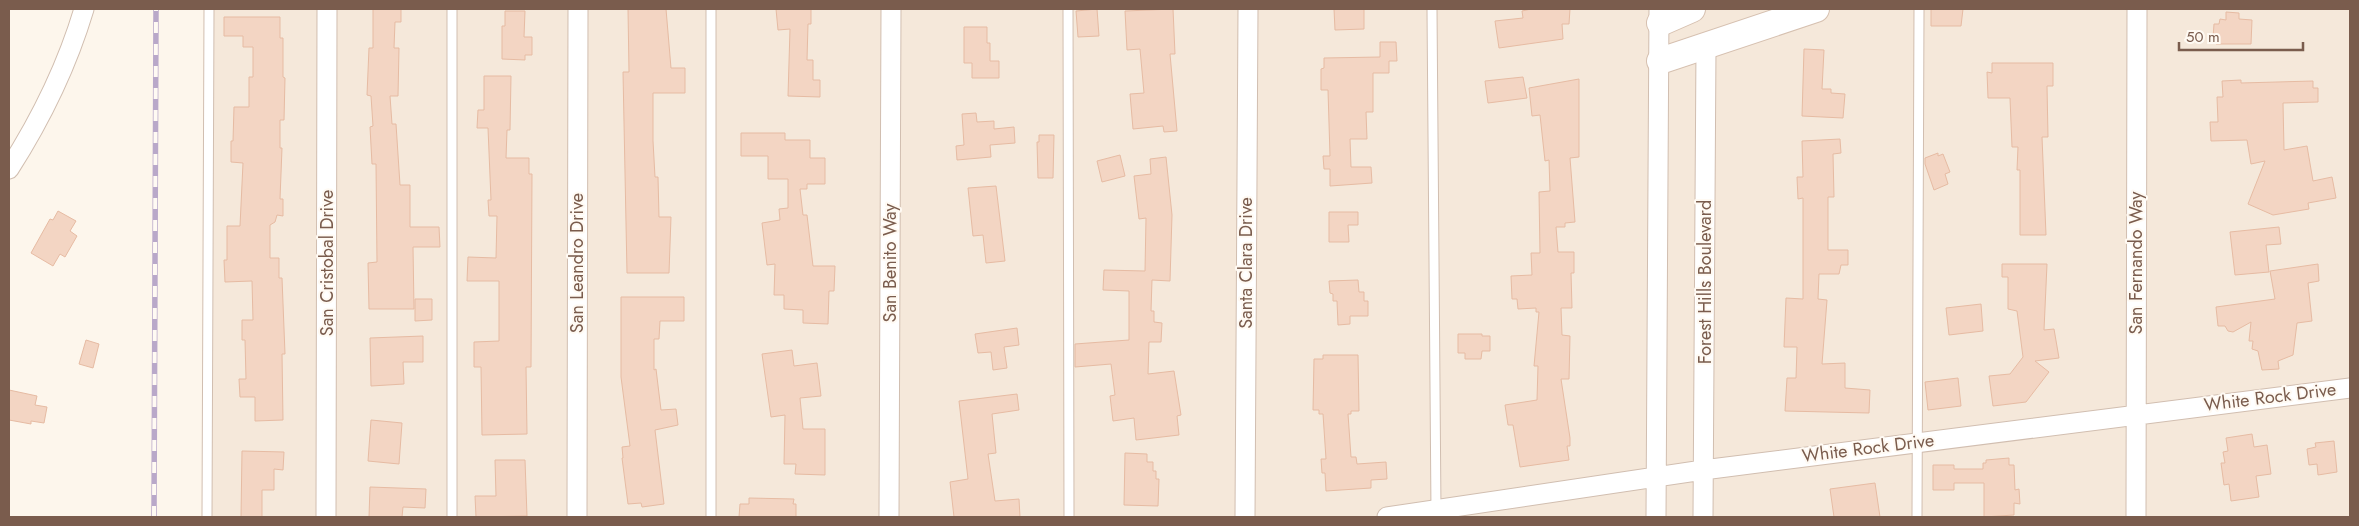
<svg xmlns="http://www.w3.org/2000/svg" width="2359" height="526" font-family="Jost,sans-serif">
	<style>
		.residential { fill: #f5e8da }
		.building { fill: #f3d5c3; stroke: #e6bba3 }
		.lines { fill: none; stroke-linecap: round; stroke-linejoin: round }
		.lane-casing { stroke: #d1beb0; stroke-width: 11 }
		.street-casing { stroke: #d1beb0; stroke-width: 21 }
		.secondary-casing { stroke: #d6c0b0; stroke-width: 28 }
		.lane { stroke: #fff; stroke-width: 9 }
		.street { stroke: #fff; stroke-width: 19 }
		.secondary { stroke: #fff; stroke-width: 26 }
		.rail-casing { stroke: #b9a8c9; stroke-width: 5.5 }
		.rail { stroke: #fffaf3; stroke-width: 4; stroke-dasharray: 11; stroke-linecap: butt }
		.labels { text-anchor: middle; stroke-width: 4; stroke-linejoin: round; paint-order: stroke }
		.street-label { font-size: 18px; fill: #7a5c4d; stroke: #fffaf3 }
	</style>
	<rect width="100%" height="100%" fill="#fdf6ec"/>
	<path class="residential" d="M212,9H2350V517H208Z"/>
	<path class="building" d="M373,9H401V22H395L394,48H399L398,96H390L392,124H396L400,185H410V227H439L440,247H413L414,309H369L368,263L377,262L376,164H372L370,127L373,126L371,96L367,95L369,48H373Z
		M628,9H666L671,68H685V93H653V141L655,177H658L659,217H671L669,273H627L623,72H629Z
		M776,9H811V24H808L807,60H813V80H820V97L788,96L790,29L778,30Z
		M1097,9L1099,36L1078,37L1076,11Z
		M1173,9L1175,54H1170L1177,131L1164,132L1163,126L1133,129L1130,94L1144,93L1140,49L1127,50L1125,11Z
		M1334,9H1364V29L1335,30Z
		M1531,9H1570L1569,24H1562L1563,39L1499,48L1495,21L1523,18L1522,11Z
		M1931,9H1963L1961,26H1931Z
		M505,11H525L524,37H532V55H525V60L502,59V26H505Z
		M2226,12L2239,13V19L2252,20L2251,44H2216L2217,38H2213L2214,24H2219L2220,19L2226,20Z
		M224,17H280V38H283V77L285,78L284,120H280V148H282L280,199H283V216L277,215L275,222L270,225V258H279V278H282L285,354H282L283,420L255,421V397H240L239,379H246L245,340H242V320H253L252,281L225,282L224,260H227V226H240L243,163L231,162V141H233L234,107H249V77H253V47H243V36H224Z
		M964,27H987V43H990V61H999V78H972V63H964Z
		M1380,42H1396L1397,61H1389V73H1373V112H1366L1367,139H1350L1351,167H1371L1372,183L1330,186V169H1324L1323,156H1330L1328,90H1321V69L1324,68V58L1380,57Z
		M1804,49L1824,50L1822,89H1831V93L1845,94L1843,118L1802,116Z
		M1992,63H2053V86H2047L2048,137H2042L2046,235H2020V170H2017L2018,147H2012L2010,98H1988L1987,72L1992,73Z
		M484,76H511L510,130H507L506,158H529V174H532L531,367H526L527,434L482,435L481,367H474V342L499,341V281H467L468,257L496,258L497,216H489L488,200H491L488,128H477L478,110H484Z
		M1523,77L1527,98L1488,103L1485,81Z
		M1579,79V157L1570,158L1575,222L1565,223V227H1556L1558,252H1574V273H1571L1572,308H1561L1562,335L1570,336L1569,379H1561L1570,438V446H1567L1569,460L1520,467L1513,425H1508L1505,405L1537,400L1538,366H1534L1539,312H1536V308L1518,309L1517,299H1512L1511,276L1532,275L1531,253H1540L1539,192L1550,191L1549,160L1545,161L1540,115L1532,116L1529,88Z
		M2241,80V83L2313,81V88H2318V102L2283,103L2284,150L2307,146L2313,181L2332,177L2336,198L2308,203L2309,209L2273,215L2248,204L2265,161L2251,164L2247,140L2211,141L2210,122H2218L2217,97H2223L2222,81Z
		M976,113L977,122L994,121V129L1014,127L1015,143L990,145L991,157L957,160L956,146L964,145L962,114Z
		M741,133H785V140H810V158H825V184H807V189H800L803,215H807L813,266H835L834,291H829L828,324L803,323V310L784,309V295H774L775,264L767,265L762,223L780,220L779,209L788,208V179H768V156H741Z
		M1039,135H1054L1053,178H1038L1037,142H1039Z
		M1840,139L1841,153L1833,154L1834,197H1828V250H1848V265H1841L1839,274H1819L1818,299L1827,300L1822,364L1845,363V388L1870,390L1869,413L1785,411L1787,378H1796L1797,347H1784L1786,298L1803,299V198L1798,199L1797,177H1803L1802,141Z
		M1938,153V156L1943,154L1950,172L1945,174L1948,184L1934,190L1925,164V158Z
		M1120,155L1125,176L1102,182L1097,161Z
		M1166,157L1172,215L1170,281L1152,280L1151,311H1154V322L1162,323L1161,342H1149L1148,374L1174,371L1181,415L1177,416L1179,435L1136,440L1134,418L1113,421L1110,396L1115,395L1111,364L1075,367V344L1129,340V291L1103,290L1104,270L1145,271L1146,218L1139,219L1134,176L1151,174L1150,159Z
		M996,186L1005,261L986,263L983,235L973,236L968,188Z
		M58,211L76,221L70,231L77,236L65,257L60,254L53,266L31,253L50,219L53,220Z
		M1329,212H1358V225H1348L1349,242H1329Z
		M2279,227L2281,244L2266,245L2269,272L2235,275L2230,232Z
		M2002,264H2047L2044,330L2054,329L2059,358L2035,361L2049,372L2026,402L1993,406L1989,376L2010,374L2023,357L2017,311L2008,309V277H2002Z
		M2318,264L2319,281L2308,283L2312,321L2297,323L2293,355L2278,361L2279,369L2262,370L2258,351L2252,349L2253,341H2249L2251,322L2233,332L2228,331L2225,326H2218L2216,307L2275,299L2270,271Z
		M1358,280L1359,292H1364V301H1368V316H1350V324L1338,325L1337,301H1333V294L1330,293L1329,281Z
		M621,297H684V321H660L659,339H654V370L656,369L661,410L676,409L678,425L655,430L664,504L642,507L641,503L628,504L622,458H623L622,447L630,446L621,377Z
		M415,299H432V320L415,321Z
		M1981,304L1983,331L1949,335L1946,308Z
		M1017,328L1019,345L1004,347L1007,368L993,370L991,352L978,353L975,334Z
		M1458,334H1482V336H1490V351H1482L1481,359H1465V353H1458Z
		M423,336V362H403L404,384L371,386L370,338Z
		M86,340L99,344L93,368L79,364Z
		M792,350L794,366L817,363L821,396L800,398L803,429H825V475L795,474L796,464H784L785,415L771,417L762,354Z
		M1323,355H1358L1359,411H1351V414H1348L1351,457H1356L1357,464L1386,462L1387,479L1371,480V488L1326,491L1325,473H1322L1321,459H1326L1323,414H1319V410H1313L1314,359H1323Z
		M1958,378L1961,406L1928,410L1925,382Z
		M9,390L37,396L35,405L47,407L44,423L31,421V424L9,420Z
		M1017,394L1019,410L992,414L996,453L988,454L995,501L1019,499L1020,517H954L950,482L968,479L959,401Z
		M371,420L402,423L399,464L368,461Z
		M2252,434L2254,447L2267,445L2271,474L2256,476L2259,497L2231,501L2229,484L2224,485L2221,463H2225L2223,452L2228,451L2226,438Z
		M2334,441L2337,472L2318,475L2317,464L2309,465L2307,449L2316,447L2315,443Z
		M242,451L284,452L283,470L274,469V490H262V517H241Z
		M1125,453L1147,454V462H1153V471H1156V479H1159L1158,506L1124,505Z
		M2009,458V465H2014L2015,490L2019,489L2020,504L2014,503V515L1984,517V483H1954V490H1933V465H1954V469H1983V463H1986V460Z
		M495,460H525L527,516L476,517L475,496H496Z
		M1875,483L1880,517H1834L1830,489Z
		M370,487L426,489L425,508L403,507L402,517H369Z
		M749,498L794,499L793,504H796V517H739L740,504H749Z"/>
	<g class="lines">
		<g class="lane-casing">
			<path id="lane" d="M1068,9L1069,517
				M1432,9L1436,511
				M207,517L209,9
				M452,517V9
				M711,517V9
				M1917,517L1919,9"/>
		</g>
		<g class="street-casing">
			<path id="street" d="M9,169C41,119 67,66 84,9
				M326,517L327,9
				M577,517L578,9
				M889,517L891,9
				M1245,517L1248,9
				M1387,517L1703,470L2350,388
				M1656,517L1659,9
				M1703,517L1706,47
				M2136,517L2137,9"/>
		</g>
		<g class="secondary-casing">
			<path id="secondary" d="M1660,23L1692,9
				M1660,61L1816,9"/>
		</g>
		<use href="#lane" class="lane"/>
		<use href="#street" class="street"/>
		<use href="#secondary" class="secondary"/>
		<g class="rail-casing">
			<path id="rail" d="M154,517L156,9"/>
		</g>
		<use href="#rail" class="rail"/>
	</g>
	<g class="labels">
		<g class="street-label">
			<text transform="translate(327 263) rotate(-90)" y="6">San Cristobal Drive</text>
			<text transform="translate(577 263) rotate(-90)" y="6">San Leandro Drive</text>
			<text transform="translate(890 263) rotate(-90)" y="6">San Benito Way</text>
			<text transform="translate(1246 263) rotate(-90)" y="6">Santa Clara Drive</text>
			<text transform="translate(2136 263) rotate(-90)" y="6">San Fernando Way</text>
			<text transform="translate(1705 282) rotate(-90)" y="6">Forest Hills Boulevard</text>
			<text transform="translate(2270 397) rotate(-7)" y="6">White Rock Drive</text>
			<text transform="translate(1868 448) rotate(-7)" y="6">White Rock Drive</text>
		</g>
	</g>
	<rect width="2359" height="526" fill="none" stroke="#7a5c4d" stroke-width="20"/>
	<path d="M2179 42v8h124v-8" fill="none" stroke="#7a5c4d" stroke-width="2.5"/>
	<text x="2186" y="42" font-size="15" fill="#7a5c4d" stroke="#fffaf3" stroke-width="4" paint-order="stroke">50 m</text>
</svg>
